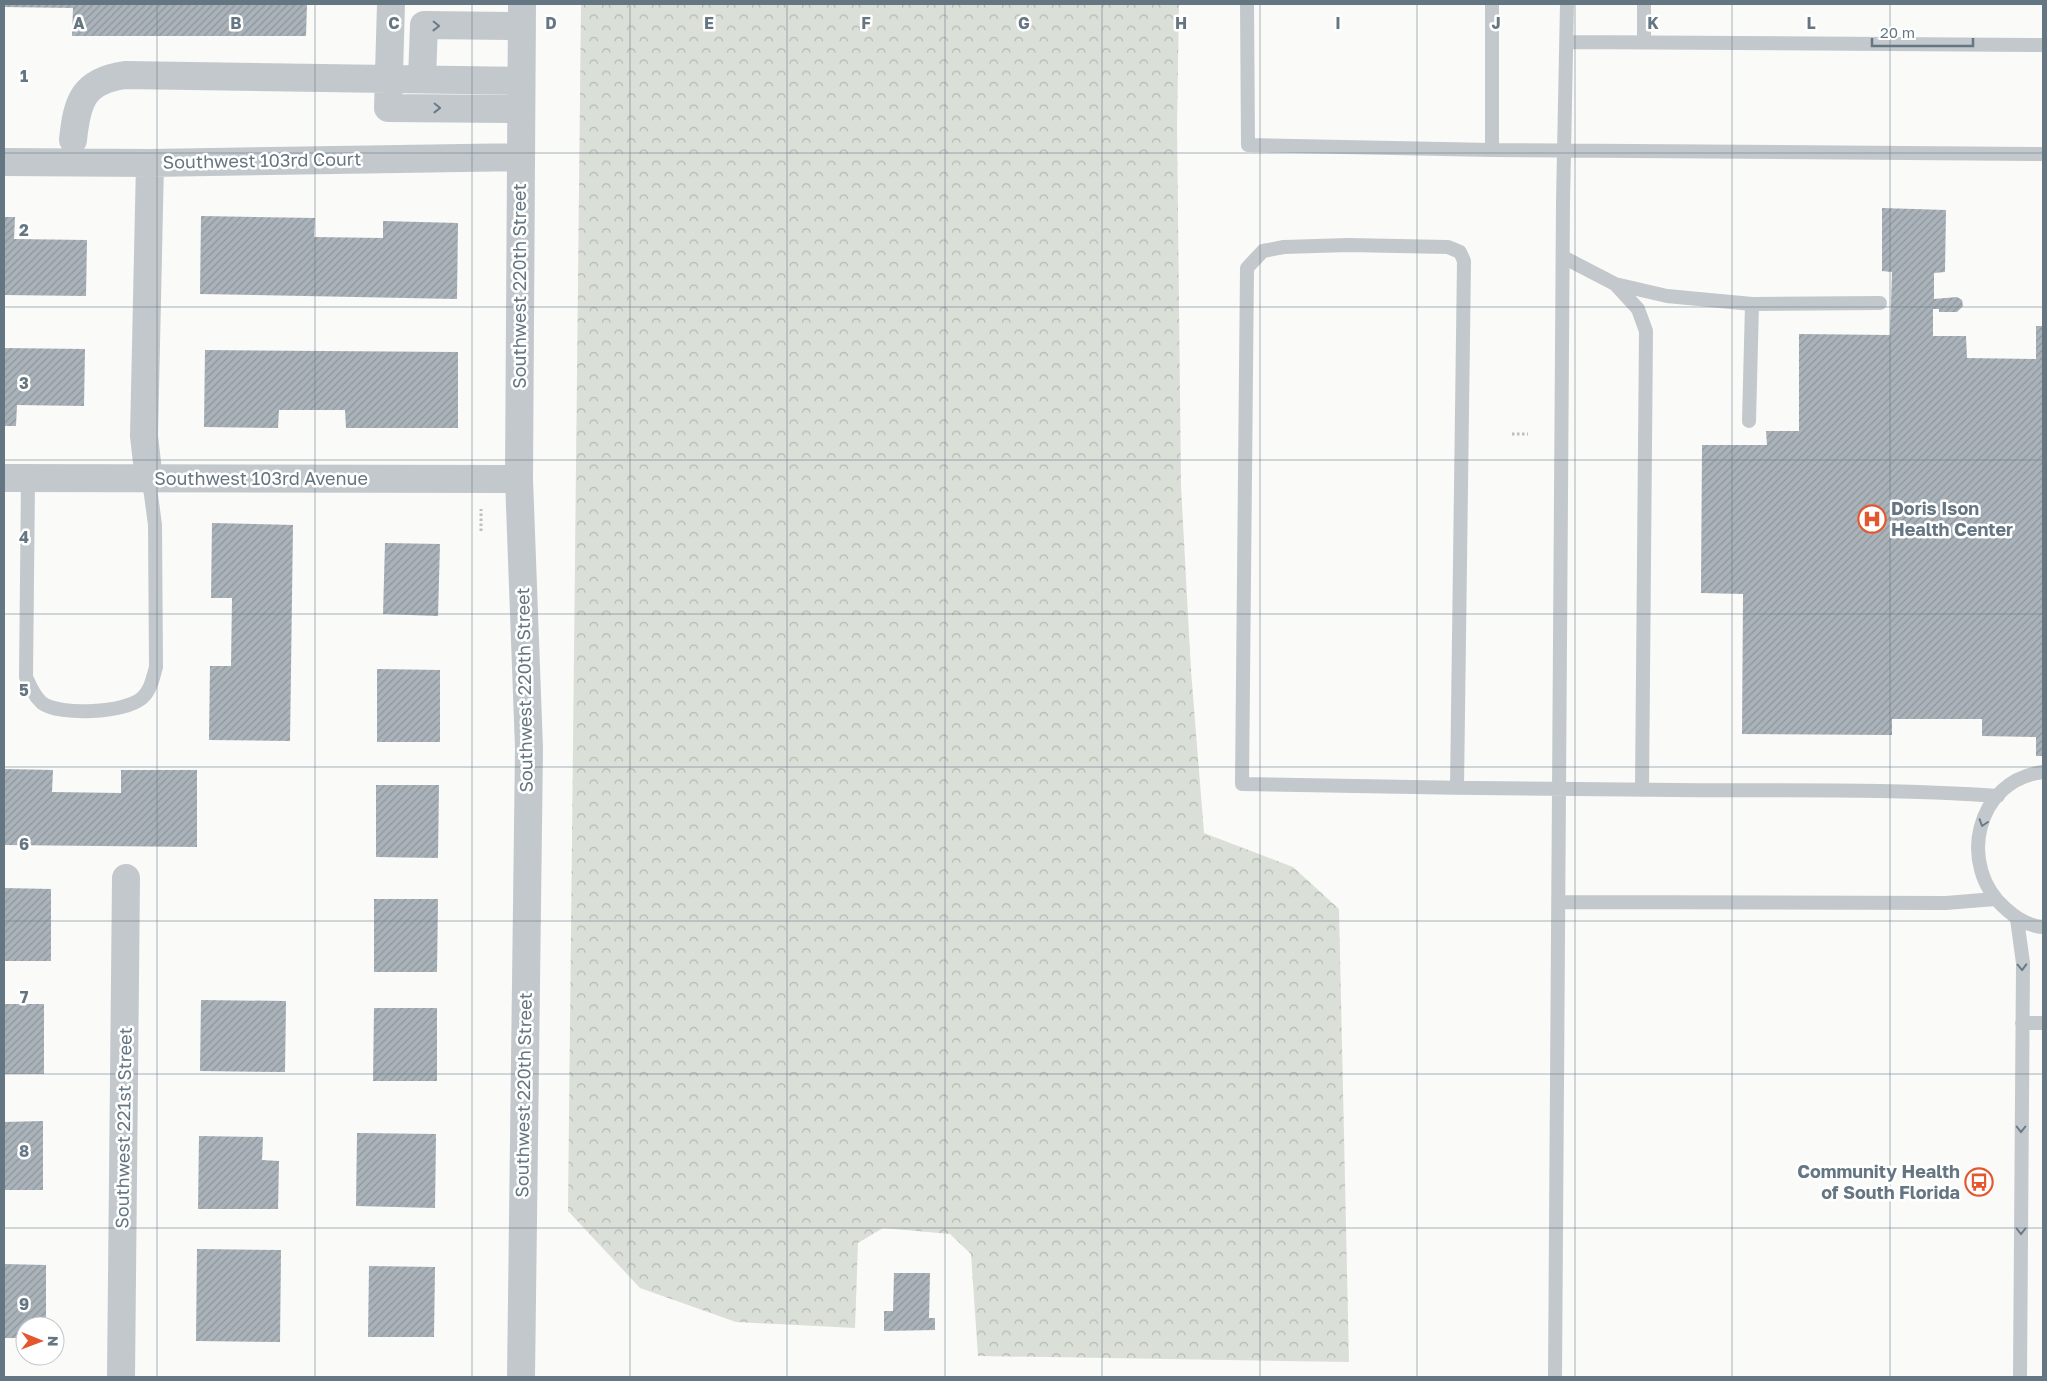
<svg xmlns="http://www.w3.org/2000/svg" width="2047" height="1381" font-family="'Golos Text',sans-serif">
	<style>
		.forest { fill: url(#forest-crowns) }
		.building { fill: url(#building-hatch) }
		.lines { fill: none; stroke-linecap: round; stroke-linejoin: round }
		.path { stroke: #bbbfc2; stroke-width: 3; stroke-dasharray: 2.5 2.5; stroke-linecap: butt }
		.service { stroke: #c3c8cc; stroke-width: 14 }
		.minor { stroke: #c3c8cc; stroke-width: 28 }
		.oneway { stroke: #6a7a87 }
		.grid { fill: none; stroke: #657683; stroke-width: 1; stroke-opacity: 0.55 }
		.labels { text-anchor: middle; stroke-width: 5; stroke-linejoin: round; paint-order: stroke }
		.street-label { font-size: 18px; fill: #657683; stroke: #fff }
		.poi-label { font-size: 18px; font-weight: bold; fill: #657683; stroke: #fff; text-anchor: start }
		.grid-label { font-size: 16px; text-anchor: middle; font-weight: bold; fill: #657683; stroke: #fff; stroke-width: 5; stroke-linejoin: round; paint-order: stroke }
	</style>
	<defs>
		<pattern id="forest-crowns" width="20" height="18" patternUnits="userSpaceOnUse" patternTransform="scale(1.25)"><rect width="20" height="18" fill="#dadfd7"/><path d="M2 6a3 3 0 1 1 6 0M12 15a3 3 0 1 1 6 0" fill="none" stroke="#b4b9b4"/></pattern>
		<pattern id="building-hatch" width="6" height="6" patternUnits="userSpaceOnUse" patternTransform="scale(1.25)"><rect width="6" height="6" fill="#aab3b9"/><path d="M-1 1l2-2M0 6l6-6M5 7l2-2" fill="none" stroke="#8e969c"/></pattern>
	</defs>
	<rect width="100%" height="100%" fill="#fafaf8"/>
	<path class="forest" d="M581,4H1179L1177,126L1181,486L1191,671L1204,833L1293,867L1339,909L1349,1362L978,1356L971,1254L950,1234L883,1228L858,1243L855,1328L736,1322L640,1288L568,1211Z"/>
	<path class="building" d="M4,4H307L306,36H72L73,8L4,7Z
		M1882,208L1946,210L1945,272L1934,273V299L1957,297L1962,300L1963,306L1957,312H1939V309H1933V336H1966L1967,358L2036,359V326H2043V756H2036V737L1982,736V719H1892V735L1742,734L1743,594L1701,593L1702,445H1767L1766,431H1799V334L1890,335L1892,272L1882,271Z
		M201,216L315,218L314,237L383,238V221L458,223L457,299L200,294Z
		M4,217H15L14,239L87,240L86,296L4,295Z
		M4,348L85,349L84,406L17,405L16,426H4Z
		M205,350L458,352V428H346L345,410H279L278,428L204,427Z
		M212,523L293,525L290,741L209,740L210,666H231L232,598H211Z
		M385,543L440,544L438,616L383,614Z
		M377,669L440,670V742H377Z
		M4,769L53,770L52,792L121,793V770H197V847L4,845Z
		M376,785H439L438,858L376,857Z
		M4,888L51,889V961H4Z
		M374,899H438L437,972H374Z
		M201,1000L286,1001L285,1072L200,1071Z
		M4,1004H44V1074H4Z
		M374,1008H437V1081H373Z
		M43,1121V1190H4V1122Z
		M357,1133L436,1134L435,1208L356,1206Z
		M199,1136L263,1137L262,1160L279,1161L278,1209H198Z
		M197,1249L281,1250L280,1342L196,1341Z
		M4,1264L46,1265V1326H25V1338H4Z
		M369,1266L435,1267L434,1337H368Z
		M894,1273H930L929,1318H935V1330L884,1331V1311H893Z"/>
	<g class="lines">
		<path class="path" d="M1512,434H1528
			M481,531V509"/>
		<path class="service" d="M1247,4L1248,145L1492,150L2043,154
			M1492,4V150
			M1567,42L2043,45
			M1644,42V4
			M1563,257L1615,284L1638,309L1646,331L1642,790
			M1615,284L1667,296L1752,304L1880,303
			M1749,421L1752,304
			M28,479L26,677C30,686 34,696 42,703C60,716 125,713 142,698C151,690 153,677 156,667L155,525L149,480
			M2043,772C1976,780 1956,866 2006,909C2017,919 2029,926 2043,927
			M1457,788L1464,261L1460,252L1448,247L1348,245L1284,247L1263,251L1247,268L1242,784C1386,787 1531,789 1675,790C1783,791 1891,788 1998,796
			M1559,902L1946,903L1995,899
			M2017,919L2023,963L2020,1377
			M2022,1023H2043
			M1555,1377L1563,202L1567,4"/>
		<path class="minor" d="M391,4L388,108L521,109
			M422,79L424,25L522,26
			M73,140C77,101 83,81 125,75L521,81
			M4,162L150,163L521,157
			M4,478L519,479
			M149,480L144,436L150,163
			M121,1377L126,878
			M521,1377L529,748L519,479L522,4"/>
	</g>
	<defs><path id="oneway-chevron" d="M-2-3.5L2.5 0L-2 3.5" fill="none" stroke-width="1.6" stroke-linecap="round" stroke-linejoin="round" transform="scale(1.25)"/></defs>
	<g class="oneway">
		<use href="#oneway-chevron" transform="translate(436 26) rotate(1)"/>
		<use href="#oneway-chevron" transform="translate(437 108) rotate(1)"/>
		<use href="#oneway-chevron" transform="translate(1983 823) rotate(108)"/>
		<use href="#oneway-chevron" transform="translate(2022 967) rotate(88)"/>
		<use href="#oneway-chevron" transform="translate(2021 1129) rotate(90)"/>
		<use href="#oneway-chevron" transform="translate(2021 1231) rotate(90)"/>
	</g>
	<path class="grid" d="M157,4V1377M315,4V1377M472,4V1377M630,4V1377M787,4V1377M945,4V1377M1102,4V1377M1260,4V1377M1417,4V1377M1575,4V1377M1732,4V1377M1890,4V1377M4,153H2043M4,307H2043M4,460H2043M4,614H2043M4,767H2043M4,921H2043M4,1074H2043M4,1228H2043"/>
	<defs>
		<g id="hospital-ring" transform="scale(1.4375)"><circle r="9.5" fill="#fff" stroke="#e4572e" stroke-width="1.5"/><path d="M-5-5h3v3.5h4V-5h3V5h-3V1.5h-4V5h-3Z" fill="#e4572e"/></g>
		<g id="bus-ring" transform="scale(1.4375)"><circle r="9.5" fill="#fff" stroke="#e4572e" stroke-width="1.5"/><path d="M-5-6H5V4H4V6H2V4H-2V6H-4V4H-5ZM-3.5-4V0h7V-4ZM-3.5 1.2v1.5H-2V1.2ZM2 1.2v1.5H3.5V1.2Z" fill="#e4572e"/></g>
	</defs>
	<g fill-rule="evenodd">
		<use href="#hospital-ring" x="1872" y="519"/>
		<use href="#bus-ring" x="1979" y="1182"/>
	</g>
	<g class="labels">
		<g class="street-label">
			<text transform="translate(262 161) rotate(-1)" y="6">Southwest 103rd Court</text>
			<text transform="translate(520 286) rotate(-90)" y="6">Southwest 220th Street</text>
			<text x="261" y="485">Southwest 103rd Avenue</text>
			<text transform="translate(525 690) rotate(-91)" y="6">Southwest 220th Street</text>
			<text transform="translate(524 1095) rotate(-89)" y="6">Southwest 220th Street</text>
			<text transform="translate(124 1128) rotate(-89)" y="6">Southwest 221st Street</text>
		</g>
		<g class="poi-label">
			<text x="1891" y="515">Doris Ison<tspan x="1891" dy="21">Health Center</tspan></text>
			<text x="1960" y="1178" text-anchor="end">Community Health<tspan x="1960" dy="21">of South Florida</tspan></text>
		</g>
	</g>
	<g class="grid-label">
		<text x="79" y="29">A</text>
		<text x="236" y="29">B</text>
		<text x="394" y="29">C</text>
		<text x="551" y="29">D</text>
		<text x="709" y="29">E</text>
		<text x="866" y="29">F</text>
		<text x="1024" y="29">G</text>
		<text x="1181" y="29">H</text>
		<text x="1338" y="29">I</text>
		<text x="1496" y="29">J</text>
		<text x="1653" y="29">K</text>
		<text x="1811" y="29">L</text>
		<text x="24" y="82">1</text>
		<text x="24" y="236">2</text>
		<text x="24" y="389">3</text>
		<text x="24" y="543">4</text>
		<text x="24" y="696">5</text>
		<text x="24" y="850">6</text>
		<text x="24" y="1003">7</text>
		<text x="24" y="1157">8</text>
		<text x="24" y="1310">9</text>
	</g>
	<rect width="2047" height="1381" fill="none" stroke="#657683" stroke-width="10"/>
	<g transform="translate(40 1341) rotate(91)"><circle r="24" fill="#ffffff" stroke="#c1c8cd"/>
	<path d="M0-4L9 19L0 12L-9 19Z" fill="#e4572e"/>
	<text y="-8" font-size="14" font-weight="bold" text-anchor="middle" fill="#657683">N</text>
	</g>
	<path d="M1872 38v8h101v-8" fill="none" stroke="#657683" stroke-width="2.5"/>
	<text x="1880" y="38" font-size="15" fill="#657683" stroke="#ffffff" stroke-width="4" paint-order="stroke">20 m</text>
</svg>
